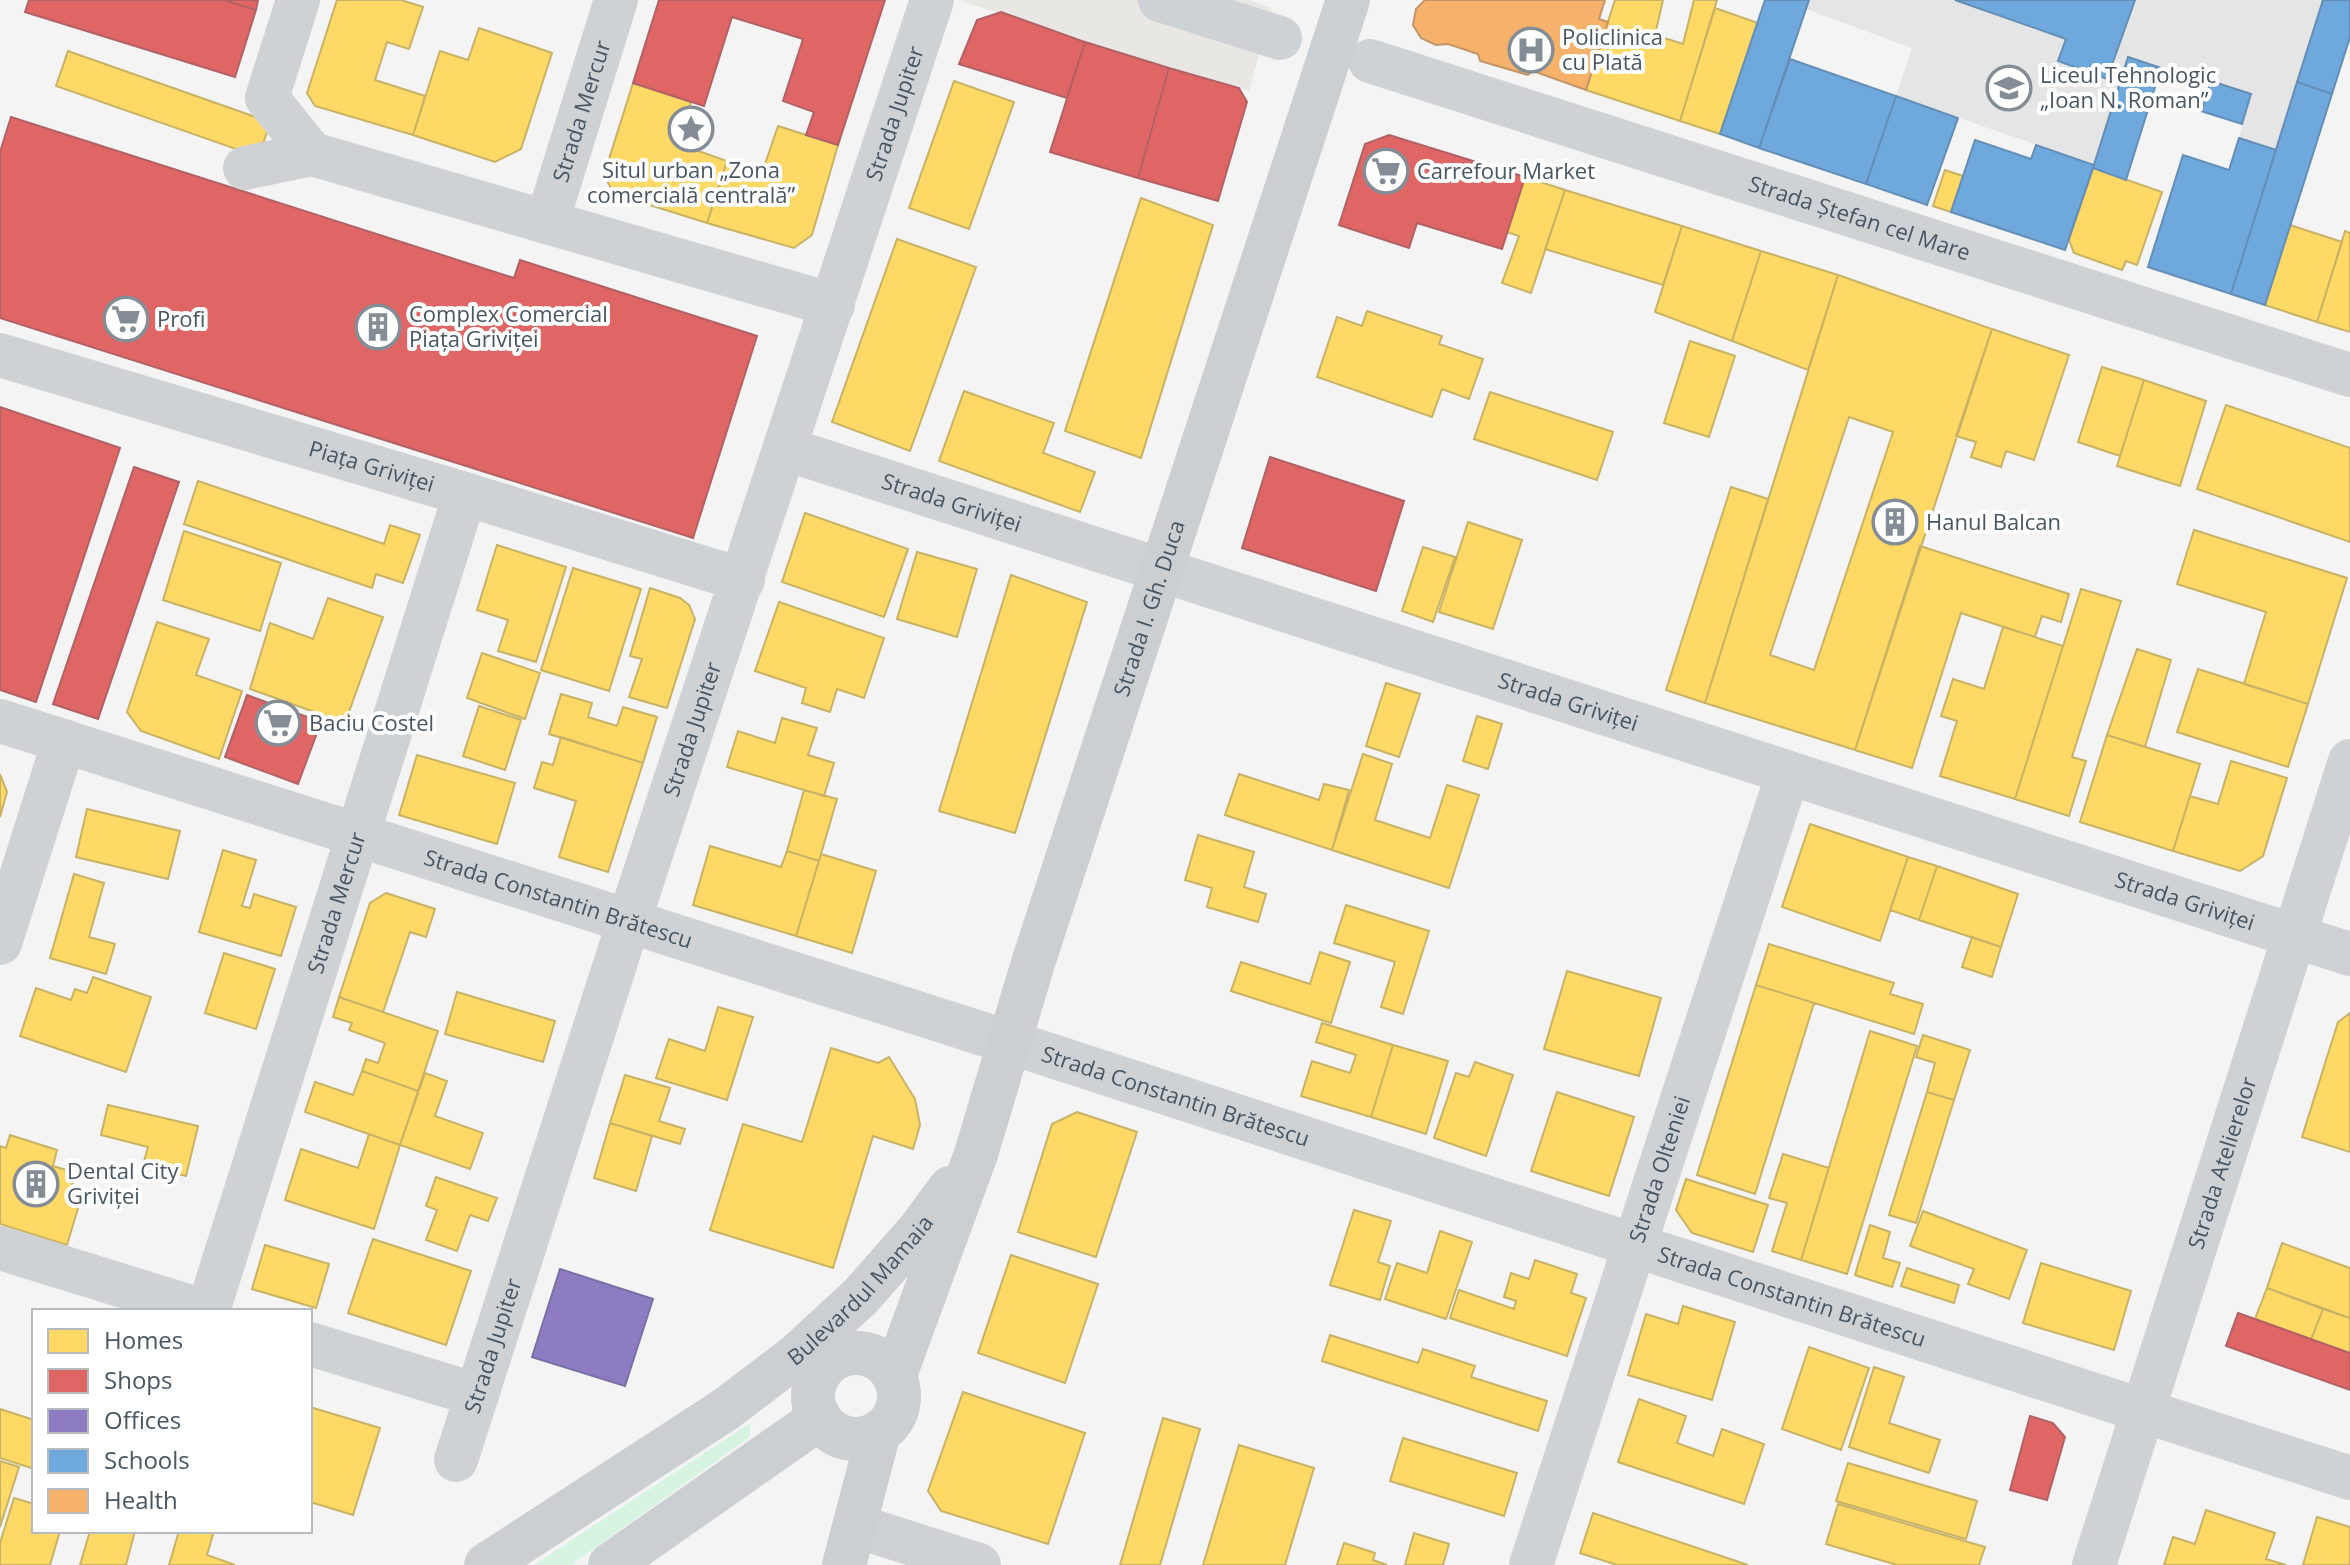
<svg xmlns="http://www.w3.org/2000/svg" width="2350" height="1565" font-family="'Open Sans',sans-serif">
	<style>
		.commercial { fill: #e8e7e3 }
		.education { fill: #e5e5e6 }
		.green { fill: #d7f4e3 }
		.homes { fill: #ffd966; stroke: #c8b265; stroke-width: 2; fill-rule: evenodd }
		.shops { fill: #e06666; stroke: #b26165; stroke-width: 2 }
		.offices { fill: #8e7cc3; stroke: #7971a6; stroke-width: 2 }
		.schools { fill: #6fa8dc; stroke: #638fb7; stroke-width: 2 }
		.health { fill: #f6b26b; stroke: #c29668; stroke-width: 2 }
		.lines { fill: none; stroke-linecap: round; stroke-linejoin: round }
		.minor { stroke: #cfd2d5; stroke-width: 44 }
		.major { stroke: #cbcfd2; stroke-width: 44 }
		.labels { text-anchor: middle; stroke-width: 8; stroke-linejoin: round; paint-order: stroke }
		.poi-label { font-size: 22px; fill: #485662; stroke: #fff; text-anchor: start }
		.street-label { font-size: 22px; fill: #485662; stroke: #fff }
	</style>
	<rect width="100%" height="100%" fill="#f4f4f4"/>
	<path class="commercial" d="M958,0H1249L1272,8L1249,91L1085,42Z"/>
	<path class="education" d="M1809,0H2323L2276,150L2239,138L2251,94L2129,57L2094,165L1896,96L1912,48L1806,9Z"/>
	<path class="green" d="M750,1423V1437L571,1565H534Z"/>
	<path class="homes" d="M337,0H401L423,7L409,49L387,42L375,80L425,96L413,135L315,106L307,93Z
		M1615,0H1663L1655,35L1683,44L1694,0H1717L1680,121L1586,90Z
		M1715,8L1758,23L1720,134L1680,121Z
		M479,28L552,53L521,149L495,162L413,135L440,51L468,60Z
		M68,51L270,122L259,157L56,86Z
		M954,81L1014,102L969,229L909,208Z
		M633,83L691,102L679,144L727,161L707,223L614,194L604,175Z
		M778,126L838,145L812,235L794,248L707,223L727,161L762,173Z
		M2093,168L2162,192L2137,265L2126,261L2122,270L2074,253L2069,240Z
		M1945,170L1963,176L1951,212L1933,206Z
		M1525,177L1565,190L1531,293L1502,283L1519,236L1507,232Z
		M1565,190L1682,226L1663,285L1545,249Z
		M1141,198L1213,225L1141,458L1065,431Z
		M2290,225L2342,242L2317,322L2265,305Z
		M1682,226L1761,251L1732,341L1655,312Z
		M2345,231L2350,233V332L2317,322Z
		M897,239L976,267L910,451L832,422Z
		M1761,251L1838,275L1808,370L1732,341Z
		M1838,275L1992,329L1855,750L1705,703ZM1849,417L1893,432L1814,670L1770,655Z
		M1367,311L1442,336L1439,344L1483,359L1469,399L1442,389L1432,417L1317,377L1337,317L1362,326Z
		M1992,329L2069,355L2034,460L2006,451L2001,467L1971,457L1976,442L1956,436Z
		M1690,341L1735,356L1709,437L1664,423Z
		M2102,367L2144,380L2120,456L2078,442Z
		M2144,380L2206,401L2180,486L2117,466Z
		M964,391L1054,423L1043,453L1095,472L1080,512L939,461Z
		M1490,392L1613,432L1597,480L1474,439Z
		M2226,405L2350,448V542L2197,489Z
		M198,481L384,544L390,525L420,535L403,583L376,574L372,588L184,524Z
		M1731,487L1768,499L1705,703L1666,690Z
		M805,513L908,549L884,617L782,582Z
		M1468,522L1522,540L1493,629L1439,612Z
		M2194,530L2347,578L2308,704L2244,684L2266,612L2177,584Z
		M184,531L281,563L260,631L163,600Z
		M497,545L566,567L536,662L498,651L508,620L477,610Z
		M1920,546L2069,594L2061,622L2042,616L2035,637L1961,613L1912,768L1855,750Z
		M1423,547L1455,557L1433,622L1402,611Z
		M917,552L977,569L957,637L897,619Z
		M573,568L641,589L609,691L541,670Z
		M1011,575L1087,602L1015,833L939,811Z
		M650,588L680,598L689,605L695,619L667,708L629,697L642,659L630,656Z
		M2081,589L2121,601L2072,757L2086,761L2069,816L2015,799Z
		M328,598L383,617L345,723L250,689L270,623L313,639Z
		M779,602L884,638L864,698L837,689L830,712L802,703L806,688L755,671Z
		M157,622L209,639L196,675L242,691L219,759L141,731L127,712Z
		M2003,627L2063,646L2015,799L1940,776L1957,721L1941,716L1953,679L1984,689Z
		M2137,649L2171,660L2145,747L2107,735Z
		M482,653L540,673L525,719L467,698Z
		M2198,669L2308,704L2288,767L2177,732Z
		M1386,683L1420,694L1399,757L1366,746Z
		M561,694L592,703L588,717L617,726L623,707L657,717L643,763L549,734Z
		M479,706L521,720L505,770L463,756Z
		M1477,716L1502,724L1488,769L1463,761Z
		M782,718L817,728L808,755L834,763L824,796L727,767L738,731L775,743Z
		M2107,735L2200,764L2173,851L2080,822Z
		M561,737L643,763L608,872L559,857L576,801L534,788L542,762L553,765Z
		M1363,754L1392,764L1375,820L1430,838L1447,785L1479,795L1449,888L1332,850Z
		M417,755L515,783L497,844L399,815Z
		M2231,761L2287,778L2263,856L2240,871L2173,851L2190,796L2218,804Z
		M0,774L7,792L0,817Z
		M1239,774L1319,800L1324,784L1349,790L1332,850L1225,815Z
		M804,790L837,799L819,861L787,851Z
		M87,809L180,831L168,879L76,857Z
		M1810,824L1908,857L1880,941L1782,907Z
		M1198,835L1254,852L1244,887L1266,894L1258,922L1207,907L1212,888L1185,880Z
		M710,846L781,867L787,851L819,861L796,936L693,905Z
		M223,850L256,860L242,906L250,908L254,894L296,907L281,956L199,932Z
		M821,854L876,871L852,953L796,936Z
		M1908,857L1937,866L1919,920L1890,910Z
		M1937,866L2018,894L2001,947L1919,920Z
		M74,874L104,883L89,937L115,944L106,974L50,958Z
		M386,893L435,909L426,937L410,932L383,1012L339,997L370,903Z
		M1346,905L1429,931L1403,1014L1381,1007L1395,962L1334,943Z
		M1972,937L2001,947L1992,977L1962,967Z
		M1769,944L1894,983L1890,994L1923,1004L1914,1034L1756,985Z
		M1320,952L1350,962L1331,1023L1231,991L1241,962L1310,984Z
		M224,953L275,969L256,1029L205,1013Z
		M1567,971L1661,998L1639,1076L1544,1049Z
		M93,977L151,997L126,1072L20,1036L36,988L71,1000L75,989L87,993Z
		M1756,985L1814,1003L1755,1194L1697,1175Z
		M457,992L555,1021L543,1062L445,1034Z
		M339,997L438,1031L418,1091L362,1071L366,1059L378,1063L385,1043L349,1030L352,1023L333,1017Z
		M718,1007L753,1017L727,1100L656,1078L669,1039L705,1051Z
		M2350,1013V1152L2302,1137L2338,1022Z
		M1322,1023L1393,1045L1371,1117L1301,1096L1312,1061L1350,1073L1356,1055L1316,1042Z
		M1870,1031L1917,1046L1847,1274L1801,1260Z
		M1923,1035L1970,1050L1954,1100L1927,1092L1935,1063L1916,1057Z
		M1393,1045L1448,1061L1426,1134L1371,1117Z
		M831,1048L878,1063L889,1057L915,1099L920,1125L913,1149L873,1136L833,1268L710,1230L743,1124L802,1142Z
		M1475,1062L1513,1075L1486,1156L1434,1138L1456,1073L1469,1077Z
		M362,1071L418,1091L400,1145L305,1112L315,1082L353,1095Z
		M425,1073L447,1081L435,1116L483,1133L470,1169L400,1145Z
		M625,1075L670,1088L659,1121L685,1129L680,1144L610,1123Z
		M1557,1092L1634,1117L1609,1196L1531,1171Z
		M1927,1092L1954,1100L1916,1223L1889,1215Z
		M108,1105L198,1126L186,1176L143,1165L148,1147L101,1135Z
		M1077,1112L1137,1132L1096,1257L1018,1232L1052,1124Z
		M610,1123L652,1136L636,1191L594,1178Z
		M369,1134L400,1145L374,1229L285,1200L301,1149L358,1168Z
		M10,1135L57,1150L53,1166L76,1173L69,1195L81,1198L67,1245L0,1224V1146L6,1148Z
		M1783,1154L1829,1168L1801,1260L1772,1251L1787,1203L1769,1198Z
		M436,1177L497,1198L488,1221L470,1215L457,1251L426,1240L437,1210L426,1206Z
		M1686,1179L1768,1205L1753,1252L1692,1233L1676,1210Z
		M1354,1210L1391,1221L1378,1262L1390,1266L1380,1300L1330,1285Z
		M1923,1211L2027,1250L2009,1299L1968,1284L1974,1269L1910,1246Z
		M1870,1225L1890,1232L1883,1258L1900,1263L1892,1287L1855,1275Z
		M1440,1231L1472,1242L1446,1319L1385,1299L1397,1263L1427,1273Z
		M373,1239L471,1271L446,1345L348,1313Z
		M2282,1243L2350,1268V1318L2267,1288Z
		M265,1245L329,1264L316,1308L252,1289Z
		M1011,1255L1098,1284L1065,1383L978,1353Z
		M1535,1260L1577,1274L1571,1293L1586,1298L1567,1356L1450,1318L1459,1290L1514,1309L1516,1301L1504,1297L1511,1273L1529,1279Z
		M2041,1263L2131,1291L2114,1350L2023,1323Z
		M1907,1268L1959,1285L1954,1303L1901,1286Z
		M2267,1288L2323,1309L2311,1340L2255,1319Z
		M1683,1306L1735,1322L1712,1400L1628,1375L1646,1314L1678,1324Z
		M2323,1309L2350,1318V1353L2311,1340Z
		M1330,1335L1418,1363L1423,1349L1475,1366L1471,1377L1547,1401L1538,1431L1322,1361Z
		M1809,1347L1869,1368L1841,1450L1782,1429Z
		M1874,1367L1904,1377L1889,1423L1940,1440L1929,1473L1849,1447Z
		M963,1392L1085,1433L1048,1544L941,1511L928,1491Z
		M1639,1399L1686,1416L1677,1443L1713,1456L1722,1429L1764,1444L1744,1504L1618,1462Z
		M310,1407L380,1428L353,1515L310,1502Z
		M0,1409L34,1420V1469L0,1458Z
		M1163,1418L1200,1429L1160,1565H1120Z
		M1403,1438L1517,1473L1504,1516L1390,1481Z
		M1239,1445L1314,1468L1285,1565H1203Z
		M0,1461L19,1467L0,1527Z
		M1848,1463L1977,1501L1966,1539L1836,1501Z
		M14,1498L34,1504V1531H60L50,1565H0V1543Z
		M1838,1504L1985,1547L1979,1565H1897L1826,1544Z
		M2206,1510L2275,1533L2266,1559L2286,1565H2164L2173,1537L2195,1544Z
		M1593,1513L1748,1565H1617L1580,1553Z
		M2317,1517L2350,1527V1565H2303Z
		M90,1531H135L126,1565H80Z
		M179,1531H214L207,1555L235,1565H169Z
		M1414,1533L1449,1544L1443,1565H1405Z
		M1344,1543L1375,1553L1373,1560L1387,1565H1337Z"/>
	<path class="shops" d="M29,0H224L256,10L235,77L25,12Z
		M224,0H258L256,10Z
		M659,0H885L838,145L806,135L814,112L783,101L803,39L732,17L704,106L633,83Z
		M1001,12L1085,42L1067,98L959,64L977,20Z
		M1085,42L1169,68L1138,178L1050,152Z
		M1169,68L1239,88L1247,102L1218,201L1138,178Z
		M11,117L514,278L520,260L757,336L693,538L0,318V152Z
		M1389,135L1525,177L1502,249L1417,223L1409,248L1339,225L1365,144Z
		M0,407L120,448L36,702L0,690Z
		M1270,457L1404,501L1376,591L1242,548Z
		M134,467L179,482L98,719L53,704Z
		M247,695L321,722L298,784L225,757Z
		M2238,1313L2350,1353V1390L2226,1346Z
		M2030,1416L2053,1423L2065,1437L2047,1500L2010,1490Z"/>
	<path class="offices" d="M560,1269L653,1299L625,1386L532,1357Z"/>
	<path class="schools" d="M1765,0H1809L1759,148L1720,134Z
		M1955,0H2135L2107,79L2058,61L2066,39Z
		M2323,0H2350V37L2332,94L2297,82Z
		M2128,57L2161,68L2126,180L2093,168Z
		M1790,59L1896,96L1866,184L1759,148Z
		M2211,81L2251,94L2242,124L2201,111Z
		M2297,82L2332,94L2265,305L2231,294Z
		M1896,96L1958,118L1927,205L1866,184Z
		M2239,138L2276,150L2231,294L2148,267L2183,155L2229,170Z
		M1975,140L2031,159L2036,145L2094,165L2065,250L1951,212Z"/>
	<path class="health" d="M1425,0H1605L1599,19L1608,22L1586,90L1533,71L1528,75L1480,61L1478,54L1448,44L1436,45L1421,38L1413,25L1416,9Z"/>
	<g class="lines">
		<g class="minor">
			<path d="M298,0L267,98L312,154L833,305"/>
			<path d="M1160,0L1280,38"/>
			<path id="s1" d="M1370,61L2350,375"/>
			<path d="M245,168L312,154"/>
			<path id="s2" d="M547,222L616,0"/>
			<path id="s3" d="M0,355L465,494L743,580"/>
			<path id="s4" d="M786,449L2350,954"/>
			<path id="s5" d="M0,721L1043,1053L2350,1478"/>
			<path d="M0,943L64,741"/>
			<path d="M0,1248L204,1311"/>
			<path id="s6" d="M208,1311L465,494"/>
			<path d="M310,1344L477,1395"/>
			<path id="s7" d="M456,1460L629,921L932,0"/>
			<path d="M856,1526L979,1565"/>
			<path id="s8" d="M1531,1565L1788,773"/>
			<path id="s9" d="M2094,1565L2350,761"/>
		</g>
		<g class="major">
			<circle cx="856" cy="1396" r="43"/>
			<path id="s10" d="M895,1375L976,1154L1033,963L1348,0"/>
			<path id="s11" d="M486,1565L726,1409L797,1355L861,1296L919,1230L950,1188"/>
			<path d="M610,1565L820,1418"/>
			<path d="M844,1565L879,1432"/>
		</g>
	</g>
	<defs>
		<g id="hospital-ring" transform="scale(2.3)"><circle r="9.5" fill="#fff" stroke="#848d95" stroke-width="1.5"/><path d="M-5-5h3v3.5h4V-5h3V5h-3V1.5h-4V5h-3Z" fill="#848d95"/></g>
		<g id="school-ring" transform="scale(2.3)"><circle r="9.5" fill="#fff" stroke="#848d95" stroke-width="1.5"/><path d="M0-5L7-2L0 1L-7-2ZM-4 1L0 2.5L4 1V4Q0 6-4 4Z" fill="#848d95"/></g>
		<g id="sight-ring" transform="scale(2.3)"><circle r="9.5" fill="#fff" stroke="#848d95" stroke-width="1.5"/><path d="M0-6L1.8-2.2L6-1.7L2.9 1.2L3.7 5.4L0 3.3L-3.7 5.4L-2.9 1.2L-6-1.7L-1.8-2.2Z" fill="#848d95"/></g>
		<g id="supermarket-ring" transform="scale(2.3)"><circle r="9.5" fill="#fff" stroke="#848d95" stroke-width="1.5"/><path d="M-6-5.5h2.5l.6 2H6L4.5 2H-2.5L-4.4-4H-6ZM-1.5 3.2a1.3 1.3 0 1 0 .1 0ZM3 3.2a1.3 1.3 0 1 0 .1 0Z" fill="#848d95"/></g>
		<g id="building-ring" transform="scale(2.3)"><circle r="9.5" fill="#fff" stroke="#848d95" stroke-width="1.5"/><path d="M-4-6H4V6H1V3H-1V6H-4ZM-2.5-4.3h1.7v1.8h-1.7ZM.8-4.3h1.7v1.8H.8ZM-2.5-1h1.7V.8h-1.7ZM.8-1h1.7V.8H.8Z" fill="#848d95"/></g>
	</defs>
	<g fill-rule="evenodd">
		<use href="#hospital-ring" x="1531" y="50"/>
		<use href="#school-ring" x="2009" y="88"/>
		<use href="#sight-ring" x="691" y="129"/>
		<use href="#supermarket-ring" x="1386" y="171"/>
		<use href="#supermarket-ring" x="126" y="319"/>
		<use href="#building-ring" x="378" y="327"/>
		<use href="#building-ring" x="1895" y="522"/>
		<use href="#supermarket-ring" x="278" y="723"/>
		<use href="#building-ring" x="36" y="1184"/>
	</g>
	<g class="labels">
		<g class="poi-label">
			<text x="1562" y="45">Policlinica<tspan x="1562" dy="25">cu Plată</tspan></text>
			<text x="2040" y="83">Liceul Tehnologic<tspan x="2040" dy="25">„Ioan N. Roman”</tspan></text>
			<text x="691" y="178" text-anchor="middle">Situl urban „Zona<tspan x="691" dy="25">comercială centrală”</tspan></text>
			<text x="1417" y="179">Carrefour Market</text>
			<text x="409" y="322">Complex Comercial<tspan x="409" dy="25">Piața Griviței</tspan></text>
			<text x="157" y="327">Profi</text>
			<text x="1926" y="530">Hanul Balcan</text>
			<text x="309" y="731">Baciu Costel</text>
			<text x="67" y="1179">Dental City<tspan x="67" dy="25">Griviței</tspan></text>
		</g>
		<g class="street-label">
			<text dy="8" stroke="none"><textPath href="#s2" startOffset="116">Strada Mercur</textPath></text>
			<text dy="8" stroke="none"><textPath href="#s7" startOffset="1416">Strada Jupiter</textPath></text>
			<text dy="8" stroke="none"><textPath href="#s1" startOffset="514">Strada Ștefan cel Mare</textPath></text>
			<text dy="8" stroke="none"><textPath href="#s3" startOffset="388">Piața Griviței</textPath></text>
			<text dy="8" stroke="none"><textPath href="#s4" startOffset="174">Strada Griviței</textPath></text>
			<text dy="8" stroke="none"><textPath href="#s10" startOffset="808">Strada I. Gh. Duca</textPath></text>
			<text dy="8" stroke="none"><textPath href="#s4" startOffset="822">Strada Griviței</textPath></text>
			<text dy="8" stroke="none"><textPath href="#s7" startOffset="768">Strada Jupiter</textPath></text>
			<text dy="8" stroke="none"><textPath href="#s5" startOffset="586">Strada Constantin Brătescu</textPath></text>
			<text dy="8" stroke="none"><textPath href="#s4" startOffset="1470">Strada Griviței</textPath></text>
			<text dy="8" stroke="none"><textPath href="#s6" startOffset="428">Strada Mercur</textPath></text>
			<text dy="8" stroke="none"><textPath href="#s5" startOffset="1234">Strada Constantin Brătescu</textPath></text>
			<text dy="8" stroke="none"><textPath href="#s9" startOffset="422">Strada Atelierelor</textPath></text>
			<text dy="8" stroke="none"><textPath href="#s8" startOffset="416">Strada Olteniei</textPath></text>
			<text dy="8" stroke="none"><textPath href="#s11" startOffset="466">Bulevardul Mamaia</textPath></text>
			<text dy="8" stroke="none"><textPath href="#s5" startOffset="1882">Strada Constantin Brătescu</textPath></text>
			<text dy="8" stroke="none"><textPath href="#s7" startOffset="120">Strada Jupiter</textPath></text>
		</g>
	</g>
	<rect x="32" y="1309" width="280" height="224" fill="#ffffff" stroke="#b6bbc0" stroke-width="2"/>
	<rect x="48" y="1329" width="40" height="24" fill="#ffd966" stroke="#b6bbc0" stroke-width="2"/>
	<text x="104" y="1349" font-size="24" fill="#485662">Homes</text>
	<rect x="48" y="1369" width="40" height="24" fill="#e06666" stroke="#b6bbc0" stroke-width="2"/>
	<text x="104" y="1389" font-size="24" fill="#485662">Shops</text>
	<rect x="48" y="1409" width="40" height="24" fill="#8e7cc3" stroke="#b6bbc0" stroke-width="2"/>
	<text x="104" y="1429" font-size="24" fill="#485662">Offices</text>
	<rect x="48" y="1449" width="40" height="24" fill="#6fa8dc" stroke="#b6bbc0" stroke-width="2"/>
	<text x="104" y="1469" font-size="24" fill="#485662">Schools</text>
	<rect x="48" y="1489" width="40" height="24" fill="#f6b26b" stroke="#b6bbc0" stroke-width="2"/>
	<text x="104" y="1509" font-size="24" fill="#485662">Health</text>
</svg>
